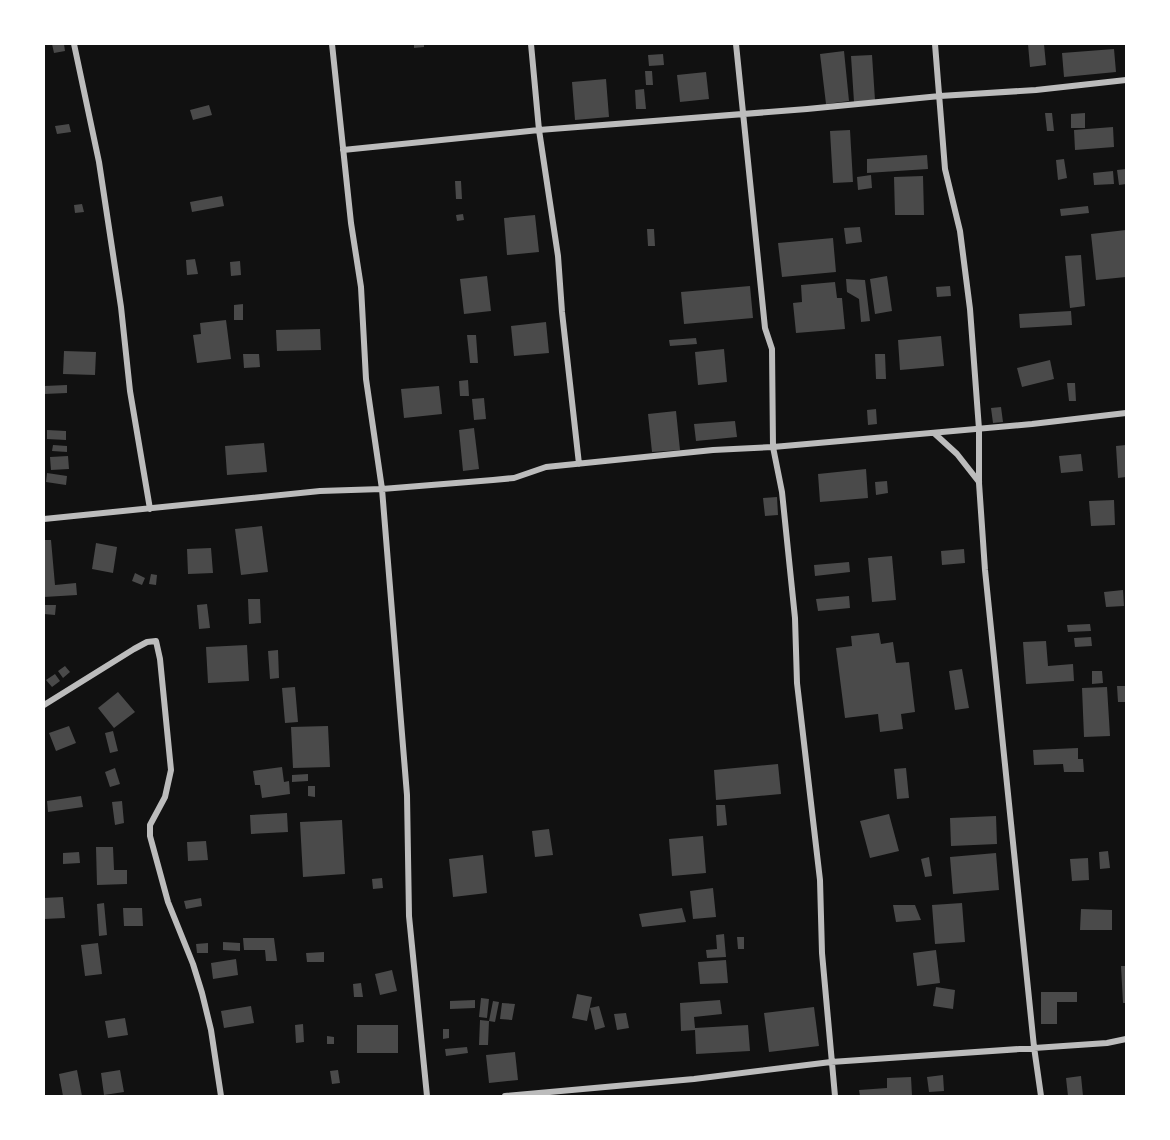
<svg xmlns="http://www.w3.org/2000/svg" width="1170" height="1140" font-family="Lora,serif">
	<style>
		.building { fill: #4a4a4a }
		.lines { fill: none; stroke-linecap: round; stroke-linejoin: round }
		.minor { stroke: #bcbcbc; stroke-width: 6 }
	</style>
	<rect width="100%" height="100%" fill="#111"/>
	<path class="building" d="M52,44H64L65,51L54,53Z
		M414,44H424V47L414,48Z
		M1028,44H1044L1046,65L1030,67Z
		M1114,49L1116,72L1064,77L1062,53Z
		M844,51L849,101L826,104L820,54Z
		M663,54L664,65L649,66L648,55Z
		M872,55L875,100L854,102L851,56Z
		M645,71H652L653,85H646Z
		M706,72L709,99L680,102L677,75Z
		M606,79L609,117L575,120L572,82Z
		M644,89L646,109H636L635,90Z
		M209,105L212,115L193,120L190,110Z
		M1045,113H1052L1054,131H1047Z
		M1085,113V128H1071V114Z
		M69,124L71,132L57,134L55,126Z
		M1113,127L1114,147L1075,150L1074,130Z
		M850,130L853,182L833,183L830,131Z
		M927,155L928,169L867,173V159Z
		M1064,159L1067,178L1058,180L1056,160Z
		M1126,169V184L1119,185L1117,170Z
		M1113,171L1114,184L1094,185L1093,173Z
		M871,175L872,188L858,190L857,177Z
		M923,176L924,215H895L894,177Z
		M455,181H461L462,199H456Z
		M222,196L224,206L192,212L190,202Z
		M82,204L84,212L75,213L74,205Z
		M1088,206L1089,213L1061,216L1060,209Z
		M463,214L464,220L457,221L456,215Z
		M535,215L539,252L507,255L504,218Z
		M860,227L862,242L846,244L844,228Z
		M647,229H654L655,246H648Z
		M1126,230V277L1096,280L1091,234Z
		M833,238L836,272L782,277L778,243Z
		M1081,255L1085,306L1070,308L1065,256Z
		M195,259L198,274L187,275L186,260Z
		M240,261L241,275L231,276L230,262Z
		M487,276L491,311L464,314L460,279Z
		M887,276L892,311L875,314L870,279Z
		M846,279L865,280L870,321L861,322L859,299L847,292Z
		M835,282L837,298H842L845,329L796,333L793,303L802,302L801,285Z
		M750,286L753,318L684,324L681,292Z
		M950,286L951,296L937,297L936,287Z
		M243,304V320H234V305Z
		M1071,311L1072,325L1020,328L1019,314Z
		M226,320L231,359L197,363L193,335L201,334L200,323Z
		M546,322L549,353L514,356L511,326Z
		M320,329L321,350L277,351L276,330Z
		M467,335H476L478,363H470Z
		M941,336L944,366L900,370L898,340Z
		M696,338L697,344L670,346L669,340Z
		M724,349L727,382L698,385L695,352Z
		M64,351L96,352L95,375L63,374Z
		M243,354H259L260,367L244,368Z
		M875,354H885L886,379H876Z
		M1050,360L1054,379L1022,387L1017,368Z
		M468,380L469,396H460L459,381Z
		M1067,383H1075L1076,401H1069Z
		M67,385V393L44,394V386Z
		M439,386L442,414L404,418L401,389Z
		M484,398L486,419L474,420L472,399Z
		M1001,407L1003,422L993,423L991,408Z
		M876,409L877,424L868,425L867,410Z
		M676,411L680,450L652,452L648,414Z
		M735,421L737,437L696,441L694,424Z
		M474,428L479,469L463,471L459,430Z
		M47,430L66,431V440L47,439Z
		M264,443L267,472L227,475L225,446Z
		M53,445L67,446V452L52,451Z
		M1126,445V477L1118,478L1116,446Z
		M1081,454L1083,471L1061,473L1059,456Z
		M68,456L69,469L51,470L50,457Z
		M866,469L868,498L820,502L818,474Z
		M47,473L67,476L66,485L46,482Z
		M887,481L888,493L876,495L875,482Z
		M777,497L778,515L765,516L763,498Z
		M1114,500L1115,525L1091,526L1089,501Z
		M262,526L268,572L241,575L235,529Z
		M44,540H51L55,585L76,583L77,595L44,597Z
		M96,543L117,547L113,573L92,569Z
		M211,548L213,573L188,574L187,549Z
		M964,549L965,563L942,565L941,551Z
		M892,556L896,600L872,602L868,558Z
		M849,562L850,572L815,576L814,565Z
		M135,573L145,578L142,585L132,581Z
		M151,574L157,575L156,585L149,584Z
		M1123,590L1124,606L1106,607L1104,592Z
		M849,596L850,608L818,611L816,599Z
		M248,599H260L261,623L249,624Z
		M207,604L210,628L199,629L197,605Z
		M44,605H56L55,615L44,614Z
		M1090,624L1091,631L1068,632L1067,625Z
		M879,633L881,644L893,642L896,663L909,662L915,712L901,714L903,729L880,732L878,714L845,718L836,648L852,646L851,636Z
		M1091,637L1092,646L1075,647L1074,638Z
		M1046,641L1048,666L1073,664L1074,681L1026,684L1023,642Z
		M247,645L249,681L208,683L206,647Z
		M278,650L279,678L270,679L268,651Z
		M65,666L70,672L63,678L58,671Z
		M962,669L969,708L955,710L949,671Z
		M1092,671H1102L1103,683L1092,684Z
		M55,674L60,681L52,687L46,680Z
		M1117,686H1126V702H1118Z
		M295,687L298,722L285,723L282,688Z
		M1107,687L1110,736L1084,737L1082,688Z
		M118,692L135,712L114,728L98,708Z
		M69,726L76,743L56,751L49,733Z
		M328,726L330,767L293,768L291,727Z
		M113,731L118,751L110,753L105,733Z
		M1078,748V759H1083L1084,772H1064L1063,764L1034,765L1033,750Z
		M778,764L781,794L716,800L714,770Z
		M282,767L284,782L289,781L290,794L262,798L260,785H255L253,771Z
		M115,768L120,784L110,787L105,772Z
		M906,768L909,798L897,799L894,769Z
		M308,774V781L292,782V775Z
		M308,786H315V797L308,796Z
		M81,796L83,807L48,812L47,801Z
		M122,801L124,823L115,825L112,802Z
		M716,805H725L727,825L717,826Z
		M287,813L288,832L251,834L250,815Z
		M889,814L899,851L870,858L860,821Z
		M996,816L997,844L951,846L950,818Z
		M342,820L345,874L303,877L300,822Z
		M549,829L553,855L535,857L532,831Z
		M703,836L706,873L672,876L669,839Z
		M206,841L208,860L188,861L187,842Z
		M96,847H113L114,870H127V884L97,885Z
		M1108,851L1110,868L1100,869L1099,852Z
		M79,852L80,863L63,864V853Z
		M996,853L999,890L953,894L950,857Z
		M483,855L487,893L453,897L449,859Z
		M929,857L932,876L925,877L921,859Z
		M1088,858L1089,880L1072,881L1070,859Z
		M382,878L383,888L373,889L372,879Z
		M713,888L716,917L693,919L690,891Z
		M63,897L65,918L44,919V898Z
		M201,898L202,906L186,909L184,901Z
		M104,903L107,935L99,936L97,904Z
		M962,903L965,942L935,944L932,905Z
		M893,905H915L921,920L896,922Z
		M123,908H142L143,926H124Z
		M682,908L686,922L642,927L639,914Z
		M1081,909L1112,910V930H1080Z
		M724,934L726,957L707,958L706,950L717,949L716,935Z
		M737,937H744V949H738Z
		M243,938H274L277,961H266L265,950H244Z
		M223,942L240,943V951L223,950Z
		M98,943L102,974L85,976L81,945Z
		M208,943V953H197L196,944Z
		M936,950L940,983L917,986L913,953Z
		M324,952V962H307L306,953Z
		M236,959L238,975L213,979L211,963Z
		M726,960L728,983L700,984L698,962Z
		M1121,966H1126V1003H1123Z
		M392,970L397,991L380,995L375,974Z
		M361,983L363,997H354L353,984Z
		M936,987L955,990L953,1009L933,1006Z
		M1041,992H1077V1002H1057V1024H1041Z
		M577,994L592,997L587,1021L572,1018Z
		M481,998L489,999L487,1018L479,1017Z
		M475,1000V1008L450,1009V1001Z
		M720,1000L722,1014L694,1017L695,1028L748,1025L750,1051L696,1054L695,1030L681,1031L680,1003Z
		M493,1001L499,1002L495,1022L489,1021Z
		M502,1003L515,1004L512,1020L500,1019Z
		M251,1006L254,1023L224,1028L221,1011Z
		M599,1006L605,1027L595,1030L590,1008Z
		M814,1007L819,1046L769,1052L764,1013Z
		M626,1013L629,1028L617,1030L614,1014Z
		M125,1018L128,1035L108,1038L105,1021Z
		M480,1020L489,1021L488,1045H479Z
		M303,1024L304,1042L296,1043L295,1025Z
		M357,1025H398V1053H357Z
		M443,1029H449V1038L443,1039Z
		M327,1036L334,1037V1044H327Z
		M467,1047L468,1053L446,1056L445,1049Z
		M515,1052L518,1080L489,1083L486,1055Z
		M77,1070L82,1096H63L59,1074Z
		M120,1070L124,1092L104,1095L101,1073Z
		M338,1070L340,1083L332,1084L330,1071Z
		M943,1075L944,1091L929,1092L927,1077Z
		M1081,1076L1083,1096H1068L1066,1078Z
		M911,1077L912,1096H860L859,1090L887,1088V1078Z"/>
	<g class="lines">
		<path class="minor" d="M74,44L99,162L121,307L130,391L150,509
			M332,44L351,223L361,287L366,379L382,489L407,795L409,916L427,1096
			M531,44L539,130L558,256L562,312L579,464
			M736,44L765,328L772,349L773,447L782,492L795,618L797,683L820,880L822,953L835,1096
			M935,44L945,169L960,231L970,309L979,429V483L985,570L1034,1047L1041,1096
			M343,150L539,130L807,109L940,96L1036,90L1126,80
			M934,433L957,454L979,482
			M44,519L320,491L382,489L493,480L514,478L546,467L713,450L773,447L1032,424L1126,413
			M44,705L134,649L147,642L156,641L160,659L171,770L165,797L150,825V836L168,902L193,964L202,993L211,1030L221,1096
			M505,1096L694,1079L831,1062L1107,1043L1126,1039"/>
	</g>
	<rect width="1170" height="1140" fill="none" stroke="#ffffff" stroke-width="90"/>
</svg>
